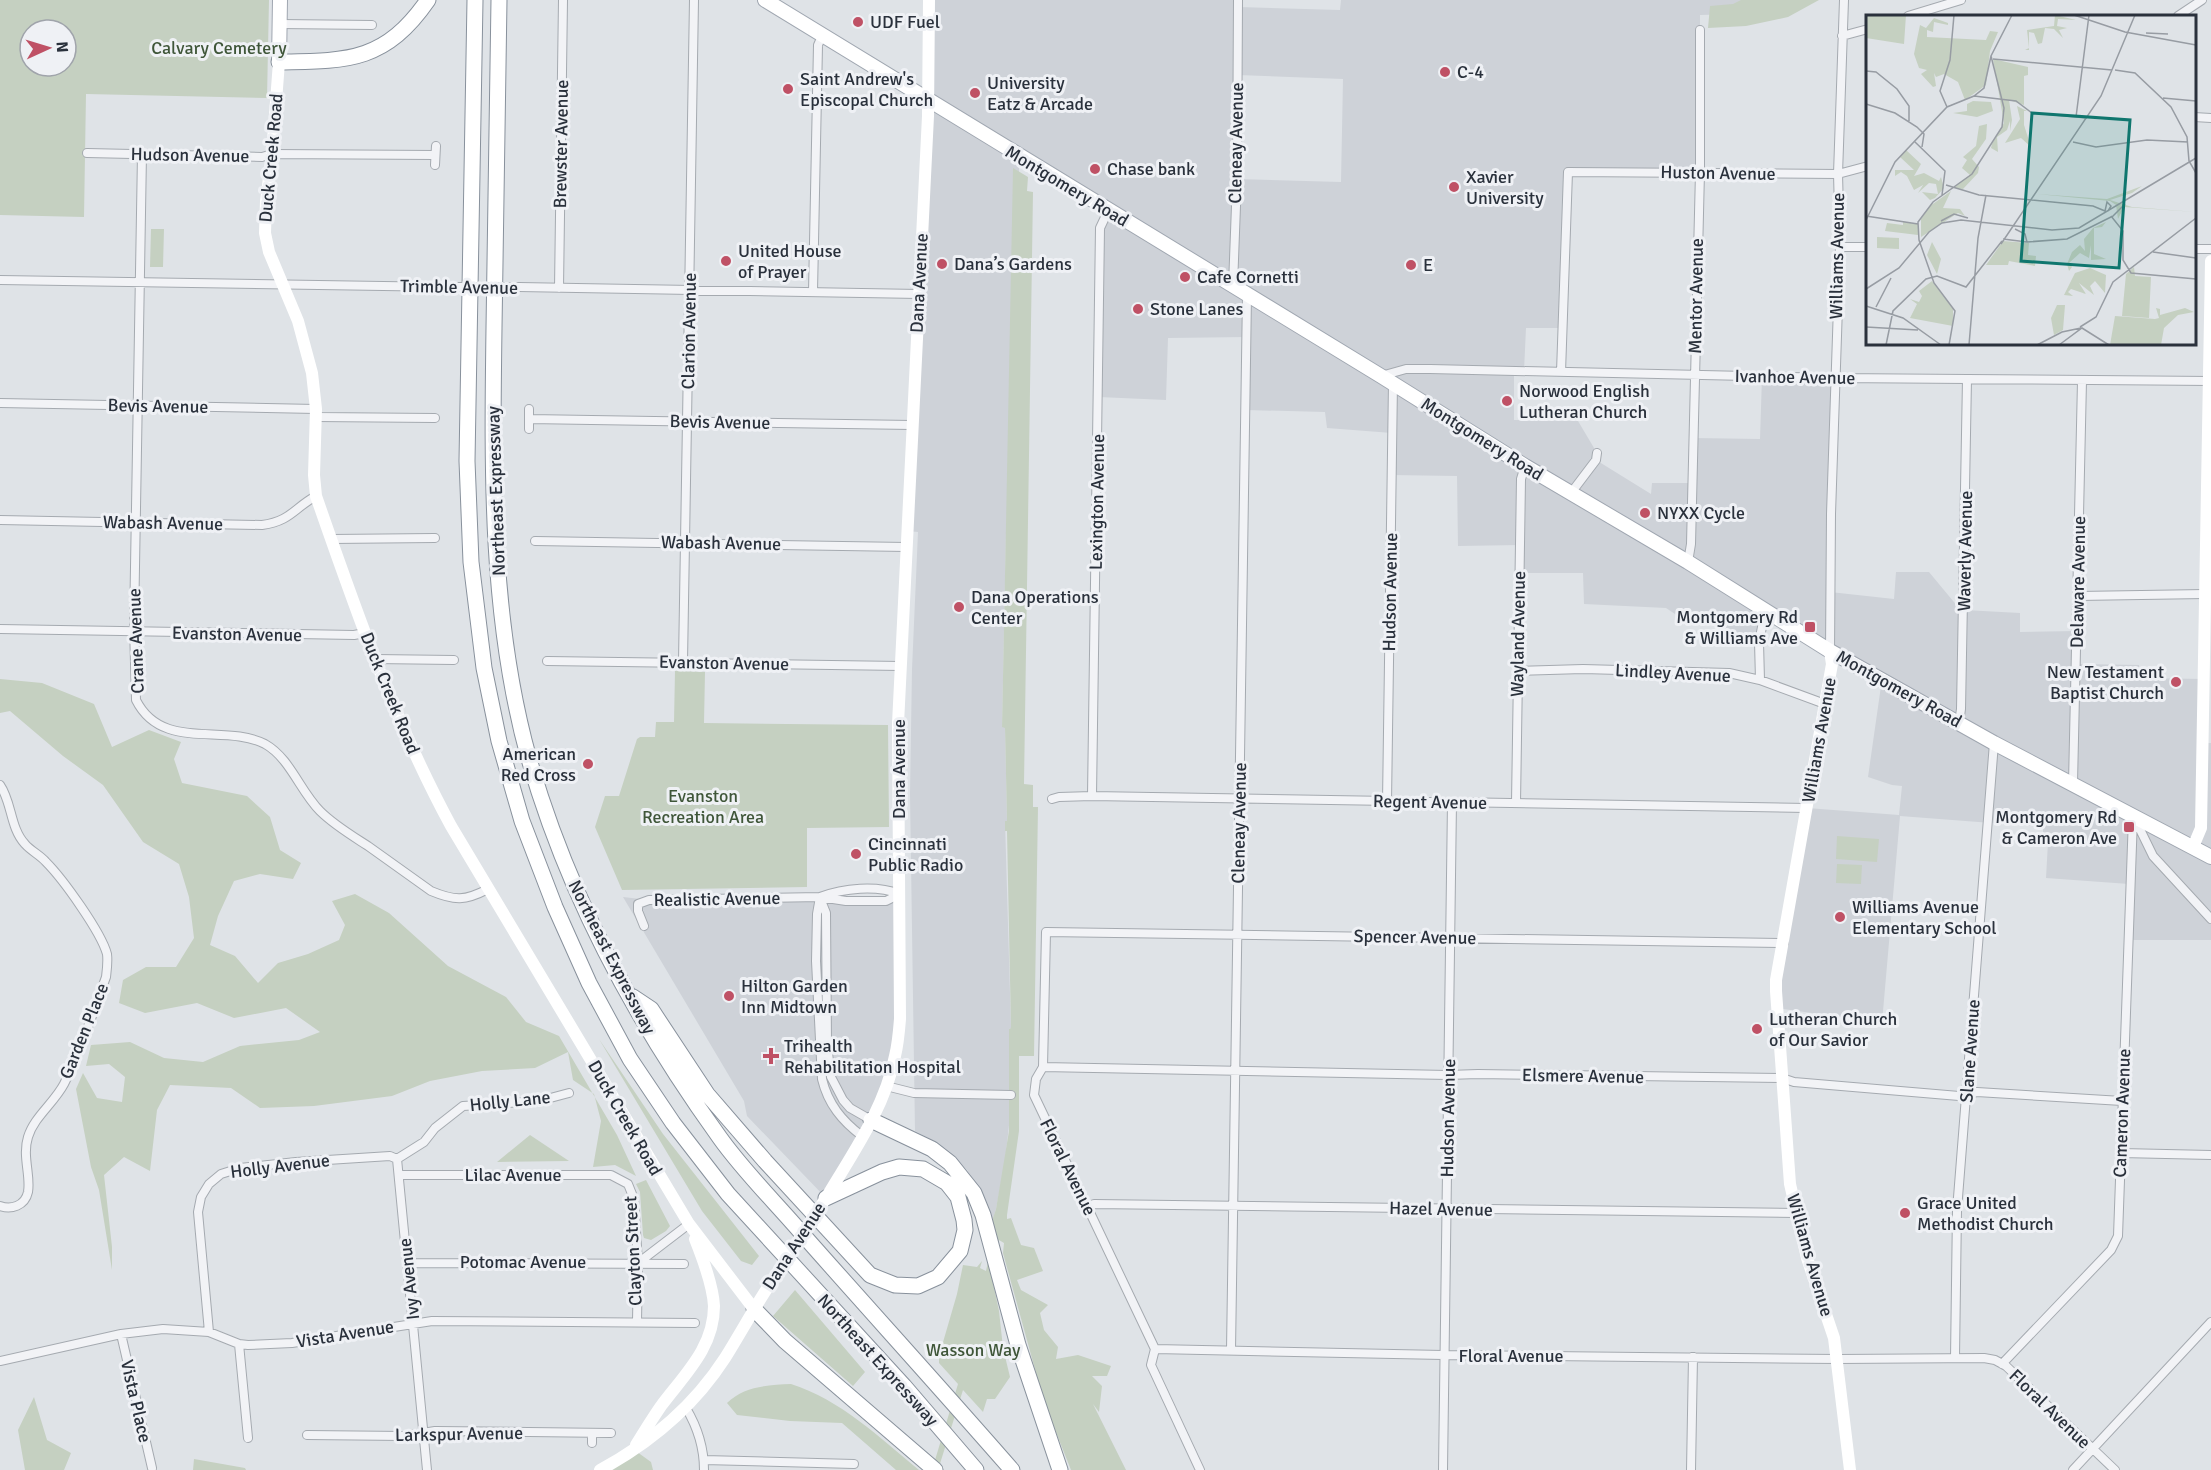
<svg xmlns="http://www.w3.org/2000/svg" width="2211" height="1470" font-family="Signika,sans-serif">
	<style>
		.built { fill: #ced2d8; fill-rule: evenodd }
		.green { fill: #c5d0c1; fill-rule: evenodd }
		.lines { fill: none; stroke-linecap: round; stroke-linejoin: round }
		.street-casing { stroke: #a5aab0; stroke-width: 10 }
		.primary-casing { stroke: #a0a7b1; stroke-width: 16 }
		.highway-casing { stroke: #88919c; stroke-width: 17 }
		.street { stroke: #f2f3f6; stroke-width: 8 }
		.secondary { stroke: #fff; stroke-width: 12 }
		.primary { stroke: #fff; stroke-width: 14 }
		.highway { stroke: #fff; stroke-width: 15 }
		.street-bridge-casing { stroke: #a5aab0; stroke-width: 10; stroke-linecap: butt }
		.street-bridge { stroke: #f2f3f6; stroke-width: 8 }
		.secondary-bridge { stroke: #fff; stroke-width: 12 }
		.poi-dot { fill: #bf5165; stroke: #eff1f5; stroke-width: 2 }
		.labels { text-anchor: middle; stroke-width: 6; stroke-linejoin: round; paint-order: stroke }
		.poi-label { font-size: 18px; fill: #2a313c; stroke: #eff1f5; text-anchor: start }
		.park-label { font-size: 18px; fill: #3f5639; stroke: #eff1f5 }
		.street-label { font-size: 18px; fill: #2a313c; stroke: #eff1f5 }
		.inset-road { fill: none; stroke: #979ca3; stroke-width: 1.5 }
		.view { fill: #0f766e; fill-opacity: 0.15; stroke: #0f766e; stroke-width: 3 }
		.inset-edge { fill: none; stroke: #2a313c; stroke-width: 3 }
	</style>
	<rect width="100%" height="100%" fill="#dfe3e7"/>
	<path class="built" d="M929,0H1238V7L1340,10L1341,0H1785L1735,14L1700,15V172H1568L1562,328H1526L1524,371H1514V420L1578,421L1597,453L1596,460L1651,494L1652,483H1692L1693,438L1760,439L1762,377L1835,378L1830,592L1894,599L1896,572H1929L1963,613L1964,610L2020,613V632L2077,631V664L2139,665V678L2204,679L2203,743H2211V940H2127L2129,884L2046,878L2048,842L2043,841V827L1900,816L1882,1023L1777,1008L1807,808L1899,815L1902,786L1892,785L1868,777L1882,679L1765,612L1759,642L1697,618L1678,616L1666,608L1584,604L1583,573H1519L1520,545L1458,546L1457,476L1391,475L1392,433L1327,428L1325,412L1246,410L1247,337L1168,338L1166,400L1099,397L1100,228L1108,211L1021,158L1019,168L1018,290L1006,533L1002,727H1005L1007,821H1005L1011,1028L1009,1029L1010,1116L1005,1161L996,1209L992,1222L983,1197L967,1170L939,1144L915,1131L910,794L912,669L918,532L907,531ZM1238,75L1343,79L1341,182L1237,179Z
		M900,894L892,1068L826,1198L747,1116L744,1101L623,897L649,900L885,901Z"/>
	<path class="green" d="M0,0H269L267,98L86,94L84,217L0,215ZM30,30H66V66H30Z
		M1741,0H1819L1788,17L1746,26L1708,28L1710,6L1733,4Z
		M1013,168L1028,177L1027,191L1033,192L1024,784L1033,785V807H1038L1034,1056H1019V1131L1007,1215V1219L1011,1218L1021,1245L1034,1248L1043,1271L1017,1280L1021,1290L1048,1305L1040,1313L1044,1330L1058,1347L1056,1359L1078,1355L1111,1366L1107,1376H1092L1102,1386L1099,1412L1093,1404L1126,1470H1071L1044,1402L1003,1253L1004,1243L999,1240L992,1278L999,1311L1003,1348L1010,1377L995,1399H987L983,1412L963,1390L938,1470H932L958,1384L939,1363V1356L957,1294L963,1265L977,1267L982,1261L980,1268L986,1271L994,1233L991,1224L996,1209L1009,1131V1029L1011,1028L1007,831H1005V821H1007L1005,728L1002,727Z
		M151,229H164L163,267H150Z
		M675,671L705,672L704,723L888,725L889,827L807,828V887L622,890L595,827L605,796H619L637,739L640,737H655L656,722H674Z
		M0,679L42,683L94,704L112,747L149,730L181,742L174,759L182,783L247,796L270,817L280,850L301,863L293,879L260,874L234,881L218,916L210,945L235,956L258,983L278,963L308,954L339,940L345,925L332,901L355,894L389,913L448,966L506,997L526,1022L559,1036L617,1135L636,1176L615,1165L593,1167L601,1121L594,1094L573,1080L568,1052L535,1068L482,1071L430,1081L392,1096L314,1106L260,1108L231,1088L170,1085L157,1110L150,1171L124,1157L104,1175L112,1247V1270L99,1190L91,1167L76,1089L83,1073L97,1098L122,1102L125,1077L109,1064L86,1066L91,1045L130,1042L164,1058L203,1062L240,1046L299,1040L320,1032L286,1008L234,1018L197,1003L145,1013L119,1003L123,980L146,967H176L194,938L189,897L179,864L143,842L103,785L63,756L10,711L0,713Z
		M1837,836L1879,839L1877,862L1836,859Z
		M1837,864L1862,865L1861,884L1836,883Z
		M599,1039L663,1134L759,1256L752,1265L741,1261L702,1211Z
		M530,1135L569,1161L497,1162Z
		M646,1180L670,1226L666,1231L651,1240L644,1238L643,1235L640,1192L636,1184Z
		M795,1290L865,1372L853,1386L773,1316Z
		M791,1384C841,1400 879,1437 919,1470H896L842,1423L790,1421L737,1415L727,1403C744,1386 768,1385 791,1384Z
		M34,1397L47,1440L71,1453L64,1470H25L18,1430Z
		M633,1449L651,1462L653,1470H600Z
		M194,1459L245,1468L246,1470H193Z"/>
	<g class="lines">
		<g class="street-casing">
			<path id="street" d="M1908,16L1961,0
				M2178,16L2202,0
				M280,24L372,25
				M1842,36L1868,29
				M2194,117L2211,118
				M87,153L262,157L272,154L435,155
				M142,154L134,626L136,700C162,752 224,723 265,744C290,758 300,791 320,811C334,825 351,835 368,846C389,861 410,876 431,891C455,901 465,901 488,889
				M435,165L436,146
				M1840,247H1868
				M2194,249H2211
				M0,280L448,287
				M1233,286L1237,179L1238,0
				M519,287L919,294
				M559,288L563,0
				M813,292L818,45L822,36
				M1561,372L1568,172L1838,174L1868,166
				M1381,376L1406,369H1430L1835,378L2211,381
				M0,403L316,409
				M529,409V429
				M316,417L435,418
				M529,419L912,425
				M1571,493L1596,460L1597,453
				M0,520L262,525C291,521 294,508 316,496
				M331,539L435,538
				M535,541L907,547
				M1688,562L1691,544L1700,172V30
				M2078,596L2205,594
				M0,629L354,635L365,633
				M1830,651L1831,514L1840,247L1838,174L1844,0
				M374,659L454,660
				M547,661L901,666
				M683,662L694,0
				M1517,671L1583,669L1729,673L1760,680L1825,704
				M1760,680L1759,642L1765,612
				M1959,723L1961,709L1967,379
				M2073,783L2082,381
				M0,785C12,802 10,828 25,844C31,851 40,855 46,862C63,879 101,932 107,954C108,962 107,969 106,977C93,1013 81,1050 64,1084C54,1103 34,1117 28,1137C22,1156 31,1176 28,1192C25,1206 11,1210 0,1206
				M1092,796L1100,228L1108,211
				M1052,799L1059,797L1092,796L1807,808
				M1387,802L1393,383
				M1516,803L1521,479L1525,466
				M2134,817L2153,856L2211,919
				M820,897L817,914L816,961L822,1079C828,1104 842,1121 862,1136
				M820,897C844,888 876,885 900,894
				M820,898L826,913L827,1045L831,1077L843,1100L850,1108L871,1120
				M644,926L638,911V904L649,900L820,897L846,901H886L900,894
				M1043,1067L1448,1075L1478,1074L1782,1078L1794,1082L1959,1096L1977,1092L2122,1101
				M886,1086L914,1093L1011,1095
				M2121,1153L2211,1155
				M397,1159L427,1470
				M397,1159L424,1142L435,1128L463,1106L539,1101L569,1093
				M399,1175H611L628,1184L634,1199L638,1263L637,1322
				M1087,1207L1094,1204L1796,1213
				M408,1263L684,1264
				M638,1263L689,1224
				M209,1332L198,1212L201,1197L209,1184L221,1174L240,1168L296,1162L390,1156L397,1159
				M121,1334L152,1468
				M239,1344L248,1438
				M1155,1349L1034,1095L1036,1079L1043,1067L1046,932L1784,943
				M1155,1349L1443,1355L1838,1359L1984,1358L1995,1360L2006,1366L2115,1470
				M1155,1349L1151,1365L1200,1470
				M1231,1350L1247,295
				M1955,1358L1957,1210L1994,743
				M0,1361L121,1334L163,1329L209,1332L239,1344L248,1345L292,1343L432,1321L695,1323
				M2002,1364L2111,1250L2118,1236L2133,817
				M686,1408C698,1428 704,1447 704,1470
				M592,1434V1443
				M307,1435L404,1436L435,1431L611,1433
				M704,1460L854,1464
				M1443,1470L1452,802
				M1691,1470L1693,1357
				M2073,1470L2211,1322"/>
		</g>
		<g class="primary-casing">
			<path id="primary" d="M765,0L1381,376L1525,466L1688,562L1830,651L1994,743L2211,857
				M279,62L280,0"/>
		</g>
		<g class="highway-casing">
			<path id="highway" d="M475,0L467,461L471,562L484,668L499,741L522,821L555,907L589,983L630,1059L673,1123L728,1194L904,1386L976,1470
				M499,0C497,109 496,219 494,328C492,472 490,619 529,759C568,895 637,1023 720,1138C745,1173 777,1204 805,1237C874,1315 944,1392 1012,1470
				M279,62C348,61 385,62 428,0
				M633,997L651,1009L707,1094L765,1161L870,1275L895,1285L918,1286L938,1277L960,1251L965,1230L964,1220L958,1197L947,1183L923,1169L899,1167L882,1172L826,1198
				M871,1120L932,1149L950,1163L974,1193L983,1215L1018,1345L1060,1470
				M754,1309L785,1341L935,1470"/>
		</g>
		<use href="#street" class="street"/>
		<path class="secondary" d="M279,62L272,154L266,201L265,233L269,252L298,321L312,373L316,409L314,475L316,496C355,608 394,721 451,826L689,1224L754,1309
			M1830,651L1832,664L1776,980V991L1790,1184L1807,1258L1834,1338L1850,1470
			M2193,847L2201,828L2211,261
			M826,1198C852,1154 885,1108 895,1056C898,1044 899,1032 900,1019L898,724L928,116L929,0
			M636,1445C644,1432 652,1419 661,1406C684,1375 714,1348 714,1306C713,1285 703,1259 695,1239
			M600,1470C650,1443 694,1406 725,1358C740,1334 753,1310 768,1287"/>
		<use href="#primary" class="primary"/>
		<use href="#highway" class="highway"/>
		<g class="street-bridge-casing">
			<path id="street-bridge" d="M448,287H519"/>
		</g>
		<use href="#street-bridge" class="street-bridge"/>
		<path class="secondary-bridge" d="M768,1287L826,1198"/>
	</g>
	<g class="poi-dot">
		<circle cx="858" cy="22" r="6"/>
		<circle cx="1445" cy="72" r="6"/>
		<circle cx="788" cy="89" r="6"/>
		<circle cx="975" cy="93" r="6"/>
		<circle cx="1095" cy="169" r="6"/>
		<circle cx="1454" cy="187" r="6"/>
		<circle cx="726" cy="261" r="6"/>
		<circle cx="942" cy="264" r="6"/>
		<circle cx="1411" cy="265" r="6"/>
		<circle cx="1185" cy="277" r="6"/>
		<circle cx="1138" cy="309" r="6"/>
		<circle cx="1507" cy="401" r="6"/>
		<circle cx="1645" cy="513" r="6"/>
		<circle cx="959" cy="607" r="6"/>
		<rect x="1804" y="621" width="12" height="12" rx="3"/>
		<circle cx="2176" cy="682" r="6"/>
		<circle cx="588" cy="764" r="6"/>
		<rect x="2123" y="821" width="12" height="12" rx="3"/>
		<circle cx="856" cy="854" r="6"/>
		<circle cx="1840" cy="917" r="6"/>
		<circle cx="729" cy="996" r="6"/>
		<circle cx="1757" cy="1029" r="6"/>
		<path d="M768 1047h6v6h6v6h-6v6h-6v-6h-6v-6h6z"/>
		<circle cx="1905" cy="1213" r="6"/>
	</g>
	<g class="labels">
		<g class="poi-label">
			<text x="870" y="28">UDF Fuel</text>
			<text x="1457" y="78">C-4</text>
			<text x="800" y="85">Saint Andrew's<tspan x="800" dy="21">Episcopal Church</tspan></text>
			<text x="987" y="89">University<tspan x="987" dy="21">Eatz &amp; Arcade</tspan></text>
			<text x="1107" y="175">Chase bank</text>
			<text x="1466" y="183">Xavier<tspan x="1466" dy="21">University</tspan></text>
			<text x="738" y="257">United House<tspan x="738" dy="21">of Prayer</tspan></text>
			<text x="954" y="270">Dana’s Gardens</text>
			<text x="1423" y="271">E</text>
			<text x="1197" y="283">Cafe Cornetti</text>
			<text x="1150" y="315">Stone Lanes</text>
			<text x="1519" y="397">Norwood English<tspan x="1519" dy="21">Lutheran Church</tspan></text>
			<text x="1657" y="519">NYXX Cycle</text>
			<text x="971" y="603">Dana Operations<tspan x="971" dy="21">Center</tspan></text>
			<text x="1798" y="623" text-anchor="end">Montgomery Rd<tspan x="1798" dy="21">&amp; Williams Ave</tspan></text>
			<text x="2164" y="678" text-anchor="end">New Testament<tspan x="2164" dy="21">Baptist Church</tspan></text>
			<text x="576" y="760" text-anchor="end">American<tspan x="576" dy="21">Red Cross</tspan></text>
			<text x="2117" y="823" text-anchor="end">Montgomery Rd<tspan x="2117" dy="21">&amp; Cameron Ave</tspan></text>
			<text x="868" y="850">Cincinnati<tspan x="868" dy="21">Public Radio</tspan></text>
			<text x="1852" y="913">Williams Avenue<tspan x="1852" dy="21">Elementary School</tspan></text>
			<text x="741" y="992">Hilton Garden<tspan x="741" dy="21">Inn Midtown</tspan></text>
			<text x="1769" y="1025">Lutheran Church<tspan x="1769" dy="21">of Our Savior</tspan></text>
			<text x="784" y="1052">Trihealth<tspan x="784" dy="21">Rehabilitation Hospital</tspan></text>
			<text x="1917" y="1209">Grace United<tspan x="1917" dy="21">Methodist Church</tspan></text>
		</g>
		<g class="park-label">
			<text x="219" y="54">Calvary Cemetery</text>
			<text x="703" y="802">Evanston<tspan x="703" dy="21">Recreation Area</tspan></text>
			<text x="973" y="1356">Wasson Way</text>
		</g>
		<g class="street-label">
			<text transform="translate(1236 143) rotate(-89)" y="6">Cleneay Avenue</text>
			<text transform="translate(561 144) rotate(-89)" y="6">Brewster Avenue</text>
			<text transform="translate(190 155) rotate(1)" y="6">Hudson Avenue</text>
			<text transform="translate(271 158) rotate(-85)" y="6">Duck Creek Road</text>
			<text transform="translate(1718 173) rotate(1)" y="6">Huston Avenue</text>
			<text transform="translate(1067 186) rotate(31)" y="6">Montgomery Road</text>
			<text transform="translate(1837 256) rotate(-89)" y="6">Williams Avenue</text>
			<text transform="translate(919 283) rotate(-87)" y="6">Dana Avenue</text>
			<text transform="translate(459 287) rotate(1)" y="6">Trimble Avenue</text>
			<text transform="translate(1696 296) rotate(-89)" y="6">Mentor Avenue</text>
			<text transform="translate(689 331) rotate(-89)" y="6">Clarion Avenue</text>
			<text transform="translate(1795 377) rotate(1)" y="6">Ivanhoe Avenue</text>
			<text transform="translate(158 406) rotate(1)" y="6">Bevis Avenue</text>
			<text transform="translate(720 422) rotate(1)" y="6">Bevis Avenue</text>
			<text transform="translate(1482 439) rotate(32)" y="6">Montgomery Road</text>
			<text transform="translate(496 491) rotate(-92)" y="6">Northeast Expressway</text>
			<text transform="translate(1097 502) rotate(-89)" y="6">Lexington Avenue</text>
			<text transform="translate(163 523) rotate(1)" y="6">Wabash Avenue</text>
			<text transform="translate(721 543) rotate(1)" y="6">Wabash Avenue</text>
			<text transform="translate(1965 551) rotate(-89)" y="6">Waverly Avenue</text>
			<text transform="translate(2078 582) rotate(-89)" y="6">Delaware Avenue</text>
			<text transform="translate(1390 592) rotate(-89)" y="6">Hudson Avenue</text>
			<text transform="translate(237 634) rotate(1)" y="6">Evanston Avenue</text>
			<text transform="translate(1518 634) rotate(-89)" y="6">Wayland Avenue</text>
			<text transform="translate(136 641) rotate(-92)" y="6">Crane Avenue</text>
			<text transform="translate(724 663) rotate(1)" y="6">Evanston Avenue</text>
			<text transform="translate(1673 673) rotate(3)" y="6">Lindley Avenue</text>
			<text transform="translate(1899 689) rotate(29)" y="6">Montgomery Road</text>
			<text transform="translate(390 693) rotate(68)" y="6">Duck Creek Road</text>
			<text transform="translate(1819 740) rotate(-80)" y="6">Williams Avenue</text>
			<text transform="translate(899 769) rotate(-90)" y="6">Dana Avenue</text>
			<text transform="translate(1430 802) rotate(1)" y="6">Regent Avenue</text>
			<text transform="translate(1239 823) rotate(-89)" y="6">Cleneay Avenue</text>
			<text transform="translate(717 899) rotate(-1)" y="6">Realistic Avenue</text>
			<text transform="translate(1415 937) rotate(1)" y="6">Spencer Avenue</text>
			<text transform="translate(612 957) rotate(63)" y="6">Northeast Expressway</text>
			<text transform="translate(84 1031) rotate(-68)" y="6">Garden Place</text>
			<text transform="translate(1970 1051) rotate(-86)" y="6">Slane Avenue</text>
			<text transform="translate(1583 1076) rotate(1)" y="6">Elsmere Avenue</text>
			<text transform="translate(510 1101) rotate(-6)" y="6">Holly Lane</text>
			<text transform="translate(2122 1113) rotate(-88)" y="6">Cameron Avenue</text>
			<text transform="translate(625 1118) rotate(60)" y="6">Duck Creek Road</text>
			<text transform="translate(1448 1118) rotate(-89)" y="6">Hudson Avenue</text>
			<text transform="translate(280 1166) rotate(-7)" y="6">Holly Avenue</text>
			<text transform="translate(1068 1167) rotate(64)" y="6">Floral Avenue</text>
			<text x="513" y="1181">Lilac Avenue</text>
			<text transform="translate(1441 1209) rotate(1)" y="6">Hazel Avenue</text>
			<text transform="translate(794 1246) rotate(-57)" y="6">Dana Avenue</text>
			<text transform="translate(633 1251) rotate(-93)" y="6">Clayton Street</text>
			<text transform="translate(1810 1255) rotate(74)" y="6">Williams Avenue</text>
			<text x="523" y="1268">Potomac Avenue</text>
			<text transform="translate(409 1279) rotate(-96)" y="6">Ivy Avenue</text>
			<text transform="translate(345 1334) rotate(-9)" y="6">Vista Avenue</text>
			<text x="1511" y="1362">Floral Avenue</text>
			<text transform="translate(878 1360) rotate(48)" y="6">Northeast Expressway</text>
			<text transform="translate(136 1401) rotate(77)" y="6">Vista Place</text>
			<text transform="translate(2050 1409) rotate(44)" y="6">Floral Avenue</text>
			<text transform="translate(459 1434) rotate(-1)" y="6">Larkspur Avenue</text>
		</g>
	</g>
	<g transform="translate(1866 15)">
		<rect width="330" height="330" fill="#dfe3e7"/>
		<path d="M0,0H40L38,29L0,23ZM189,0L210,5L192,4L191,11L201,13L193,15L197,23L188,14L179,13L176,28L172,29L168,18L163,17V35H159L163,33L161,15L188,11ZM68,3L82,8V10L68,7L67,17L61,15V22L120,25L124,16L132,17L124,36L120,70L99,85L92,67L78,59L70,62L68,58L70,71L67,72L55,59L61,55L53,53L48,39L54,10L60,13ZM127,44L162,52V60L158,61V90L143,85L146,105L144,116V106L141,115L131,122L132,137L125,133L126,129L138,108ZM107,86L125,87L127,96L111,102L87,98L101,96V89ZM151,91L161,96H158V110L165,132L155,123L139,128L154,104ZM121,109L120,124L106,144L113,152L112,158L97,174L87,173L104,160L96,153L101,145L97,142L110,131L113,111ZM40,135L55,149L48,161L58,158L73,166L75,162L78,173L69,183L64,185L56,177L72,179L70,169L63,168L52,178L57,170L48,175L41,161L35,157L29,161V155H48L34,142ZM276,171L266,178L244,185L266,192L330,197L258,192L252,204L250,190L244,186L171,179L241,184ZM85,176L77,193L94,194L99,201L92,198L55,222V204L64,191ZM37,207L52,209V220L19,216L21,208L37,210ZM240,207L236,212L228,213V239L240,244L225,245V230L223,243L214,238L203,248L206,252L203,256L201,249L206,237L214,230L219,236L218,224L227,213ZM11,222L33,223V234L11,233ZM137,226L163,228L162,240L170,241L169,251L143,246L142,250H120ZM66,227L75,244L71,259L61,240ZM268,252L269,261L285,262L283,303L256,301L260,259ZM224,253L240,260L239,278L229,266L224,271L228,280L213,268L220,279L205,274L202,277L207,281L198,280L209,258ZM66,266L87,294V311L44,303L51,289L44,284L53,287L56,281L53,276ZM191,290H199L197,315L188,320L185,303ZM290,293L294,294V300L319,293L328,297L312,300L298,313L295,330H244L249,301L289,304L293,303Z" fill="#c5d0c1"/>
		<path class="inset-road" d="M208,0L259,17L330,30M300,0H326M280,18L302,19M127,44L246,55M249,55L269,58L305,92L321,122L323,146L330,158M0,56L10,57L31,74L43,91V106M108,81L150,86L166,98L221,103M297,83L330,86M0,89L29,98L51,112L58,119L56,132M81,92L74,76L84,45L88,0M210,102L223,0M49,127L79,156L76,180M207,127L230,132L281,125L322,127M80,170L113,180L227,191L239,196M239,196L241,187L245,191L242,196M0,201L52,209M245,201L257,216V245L265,258L330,264M246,202L259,189M0,205L29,147L81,92L108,81L118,73L125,41L146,0M75,206L88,199L102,203M149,214L159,219L161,227M137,224L161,227M161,227L201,224L245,202M135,229L235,81L269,0M287,237L330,243M0,274L33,253L63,217L76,208L95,205L186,215L213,213L330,143M0,291L37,303L75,330M10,292L25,263M0,312L52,315M214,312L230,302L247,267L330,203M20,330L27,296L60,264L71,261L100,272L136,226M83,330L89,296L68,268L53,225L52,207L67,187L106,159L136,112L138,93L125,41M103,330L112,223L120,180M171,330L196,317L215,313M193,330L216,313L243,330"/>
		<path class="view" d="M166,98L264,105L253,253L155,246Z"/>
		<rect width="330" height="330" class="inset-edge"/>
	</g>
	<g transform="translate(48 48) rotate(86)"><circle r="28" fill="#eff1f5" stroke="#a0a4ab" stroke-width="1.5"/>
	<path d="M0-4.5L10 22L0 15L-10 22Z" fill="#bf5165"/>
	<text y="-9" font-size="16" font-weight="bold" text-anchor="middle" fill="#2a313c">N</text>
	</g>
</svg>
